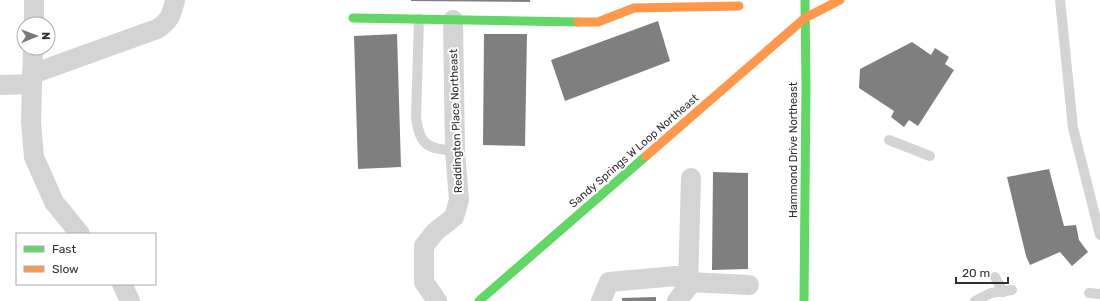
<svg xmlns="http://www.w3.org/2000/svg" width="1100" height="301" font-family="Rubik,sans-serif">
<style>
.building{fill:#7f7f7f}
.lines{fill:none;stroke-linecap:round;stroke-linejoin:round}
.lane{stroke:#d4d4d4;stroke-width:10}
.street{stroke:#d4d4d4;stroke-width:20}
.fast{stroke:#63d668;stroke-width:9}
.slow{stroke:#ff974d;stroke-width:9}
.labels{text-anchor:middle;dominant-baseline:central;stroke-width:4;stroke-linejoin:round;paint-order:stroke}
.street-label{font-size:11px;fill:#2f2f2f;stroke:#fff}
</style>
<rect width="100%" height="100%" fill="#fff"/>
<!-- building -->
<g class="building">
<path d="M 411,0 L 530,0 L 530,2 L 411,1 Z"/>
<path d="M 658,21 L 670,61 L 565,101 L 551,60 Z"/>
<path d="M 397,34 L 401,167 L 358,169 L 354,36 Z"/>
<path d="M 484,34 L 527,34 L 525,146 L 483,145 Z"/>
<path d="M 912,42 L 931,55 L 935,48 L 949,57 L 945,64 L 954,70 L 918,126 L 909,120 L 904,127 L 891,117 L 894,111 L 859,88 L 860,69 Z"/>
<path d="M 1049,169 L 1064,226 L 1076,225 L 1079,240 L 1088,252 L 1072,266 L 1060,252 L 1030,265 L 1026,256 L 1007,177 Z"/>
<path d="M 713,172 L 748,173 L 748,269 L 712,270 Z"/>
<path d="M 656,297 L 656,301 L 622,301 L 622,298 Z"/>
</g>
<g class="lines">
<!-- lane -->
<g class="lane">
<path d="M 1060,0 L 1073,128 L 1100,235"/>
<path d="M 419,19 L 416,117 C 420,147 428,148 455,151"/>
<path d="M 889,140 L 930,156"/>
<path d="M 995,277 L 1003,292"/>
<path d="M 1089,293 L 1100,294"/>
<path d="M 975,301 L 991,293 L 1012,290"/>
</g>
<!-- street -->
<g class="street">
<path d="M 34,24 L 34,0"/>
<path d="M 33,48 L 31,122 L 34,157 L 54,202 L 80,234"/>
<path d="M 32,74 L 157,29 C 170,21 172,14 175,0"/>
<path d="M 0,85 L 32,84"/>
<path d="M 122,284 L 130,301"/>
<path d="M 437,301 L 424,282 L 424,246 L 435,232 L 454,217 L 459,200 L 455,151 L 453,20"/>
<path d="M 601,301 L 609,282 L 676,276 L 688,282 L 749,285"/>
<path d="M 677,301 L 688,287 L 691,178"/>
</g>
<!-- fast -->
<g class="fast">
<path d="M 353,18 L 578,22"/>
<path d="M 479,301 L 646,156"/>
<path d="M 804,301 L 806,87 L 805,0"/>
</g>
<!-- slow -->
<g class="slow">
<path d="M 578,22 L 598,22 L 634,8 L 739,6"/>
<path d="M 646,156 L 805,18 L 840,0"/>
</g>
</g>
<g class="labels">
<!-- street labels -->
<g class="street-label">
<text transform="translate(456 121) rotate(-92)">Reddington Place Northeast</text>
<text transform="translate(793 150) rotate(-90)">Hammond Drive Northeast</text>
<text transform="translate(634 151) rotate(-41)">Sandy Springs W Loop Northeast</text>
</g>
</g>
<!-- legend -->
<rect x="16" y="233" width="140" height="52" fill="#ffffff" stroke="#acacac"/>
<rect x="24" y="246" width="20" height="6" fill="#63d668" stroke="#acacac"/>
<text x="52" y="253" font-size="12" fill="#2f2f2f">Fast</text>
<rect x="24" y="266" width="20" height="6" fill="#ff974d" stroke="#acacac"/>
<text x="52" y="273" font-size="12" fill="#2f2f2f">Slow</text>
<!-- north arrow -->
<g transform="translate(36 36) rotate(89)"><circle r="19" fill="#ffffff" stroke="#acacac"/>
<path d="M0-3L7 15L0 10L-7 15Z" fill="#787878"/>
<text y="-6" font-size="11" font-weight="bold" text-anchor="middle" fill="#2f2f2f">N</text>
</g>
<!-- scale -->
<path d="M956 277v6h52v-6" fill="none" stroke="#2f2f2f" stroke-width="2"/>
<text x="962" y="277" font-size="12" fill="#2f2f2f" stroke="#ffffff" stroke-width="3" paint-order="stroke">20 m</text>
</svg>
